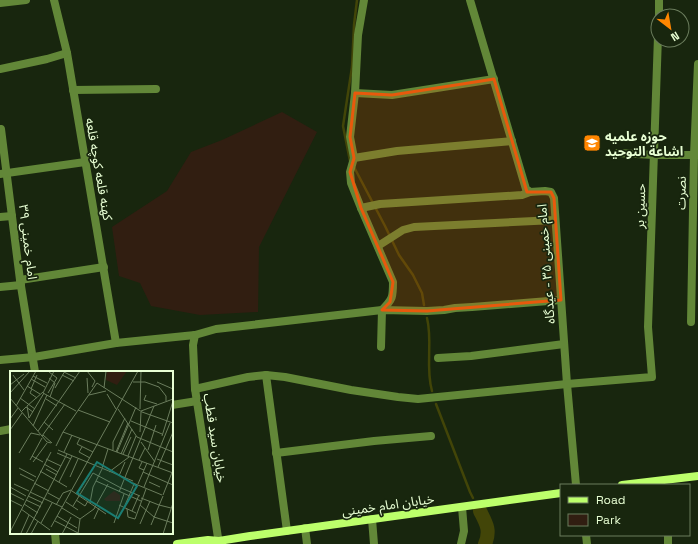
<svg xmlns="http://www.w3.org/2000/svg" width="698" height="544" font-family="'Space Grotesk','Noto Sans Arabic',sans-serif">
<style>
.green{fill:#311e11}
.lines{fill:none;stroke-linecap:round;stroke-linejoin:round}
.stream{stroke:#424508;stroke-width:2.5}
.river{stroke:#424508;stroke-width:14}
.street{stroke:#628738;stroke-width:8}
.secondary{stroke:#bcff6b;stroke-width:8}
.marked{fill:#e8590c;fill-opacity:0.2;stroke:#e8590c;stroke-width:3;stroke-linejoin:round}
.labels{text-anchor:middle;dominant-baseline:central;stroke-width:3.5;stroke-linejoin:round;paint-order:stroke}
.poi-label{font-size:13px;font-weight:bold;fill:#e8ffd4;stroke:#18260e;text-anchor:start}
.street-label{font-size:13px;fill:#e8ffd4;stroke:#18260e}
.inset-road{fill:none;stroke:#6b7d5d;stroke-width:1}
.view{fill:#1a7d73;fill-opacity:0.15;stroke:#1a7d73;stroke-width:2}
.inset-edge{fill:none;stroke:#e8ffd4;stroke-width:2}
</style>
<rect width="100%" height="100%" fill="#18260e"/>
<!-- green -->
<path class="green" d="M 282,112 L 317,132 L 259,247 L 258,312 L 200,315 L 151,306 L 140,283 L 119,276 L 112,227 L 167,191 L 191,152 L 222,140 Z"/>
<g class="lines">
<!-- stream -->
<g class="stream">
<path d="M 350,161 L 343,126 L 352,67 L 354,25 L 357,0"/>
<path d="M 354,167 L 385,226 L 399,255 L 413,275 L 422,293 L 424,305"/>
<path d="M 427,318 C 433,342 425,367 432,391"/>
<path d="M 436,404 L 470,492 L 473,498"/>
</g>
<!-- river -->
<path class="river" d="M 480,511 C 486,523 491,530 485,544"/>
<!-- street -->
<g class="street">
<path d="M 54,0 L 67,53 L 116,343"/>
<path d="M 364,0 L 358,35 L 355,93 L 350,137 L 354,158 L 350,172 L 351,183 L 361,208 L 393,282 C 393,297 393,299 382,310 L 381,347"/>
<path d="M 470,0 L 526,189 L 530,192 L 545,191 L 551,192 L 554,198 L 567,384 L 576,485"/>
<path d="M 0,3 L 26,0"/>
<path d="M 659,16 L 659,0"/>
<path d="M 0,69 L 47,59 L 67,53"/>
<path d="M 73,90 L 156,89"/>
<path d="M 355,93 L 392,95 L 494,79"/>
<path d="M 1,129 L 20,280 L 35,372"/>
<path d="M 618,153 L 654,155 L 697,155"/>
<path d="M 354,158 L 397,151 L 512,141"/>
<path d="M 0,174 L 85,162"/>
<path d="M 361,208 L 380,204 L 522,195 L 530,192"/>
<path d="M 0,217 L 12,216"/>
<path d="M 378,246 L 403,230 L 414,227 L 555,220"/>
<path d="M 20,280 L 104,267"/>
<path d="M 0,287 L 21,285"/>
<path d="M 691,322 L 694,155 L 698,64"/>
<path d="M 195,335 L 193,345 L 195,389 L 219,544"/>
<path d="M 438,358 L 471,356 L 564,344"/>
<path d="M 0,360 L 34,357 L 116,343 L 195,335 L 216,329 L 382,310 L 427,311 L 444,310 L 455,308 L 472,307 L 561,300"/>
<path d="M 266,375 L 287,531"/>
<path d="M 195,389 L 248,377 L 266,375 L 285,377 L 351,390 L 398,397 L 418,399 L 567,384 L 652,377 L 648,327 L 658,36"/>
<path d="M 172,405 L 197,401"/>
<path d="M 0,431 L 11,429"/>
<path d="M 276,453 L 374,441 L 431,436"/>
<path d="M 372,519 L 374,544"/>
<path d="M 305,528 L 307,544"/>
<path d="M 55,533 L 56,544"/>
<path d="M 586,535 L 587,544"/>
<path d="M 668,535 L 668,544"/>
<path d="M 461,544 L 464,531 L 462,507"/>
</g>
<!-- secondary -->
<g class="secondary">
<path d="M 622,485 L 698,476"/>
<path d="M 177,544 L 208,540 L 219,541"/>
<path d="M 214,544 L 219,541 L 250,536 L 561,493"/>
</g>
</g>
<!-- marked area -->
<path class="marked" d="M 494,79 L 527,192 L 551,192 L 554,198 L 561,300 L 427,311 L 382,310 L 390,302 L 393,282 L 361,208 L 350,172 L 354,158 L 350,137 L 355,93 L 392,95 Z"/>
<!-- icons -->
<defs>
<g id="school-square" transform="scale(0.9)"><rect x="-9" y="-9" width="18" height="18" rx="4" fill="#ff8600" stroke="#18260e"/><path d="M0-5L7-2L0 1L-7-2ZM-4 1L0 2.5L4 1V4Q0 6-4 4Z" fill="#fff"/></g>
</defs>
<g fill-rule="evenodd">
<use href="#school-square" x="592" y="143"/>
</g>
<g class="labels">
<!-- poi labels -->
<g class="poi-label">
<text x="605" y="136">حوزه علمیه<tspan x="605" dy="15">اشاعة التوحید</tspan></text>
</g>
<!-- street labels -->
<g class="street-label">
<text transform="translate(99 169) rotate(80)">کهنه قلعه کوچه قلعه</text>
<text transform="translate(681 193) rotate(-89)">نصرت</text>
<text transform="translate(640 206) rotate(-88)">حسین بر</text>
<text transform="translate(28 242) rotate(83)">امام خمینی ۳۹</text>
<text transform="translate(546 264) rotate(-94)">امام خمینی ۳۵ - عیدگاه</text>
<text transform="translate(215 438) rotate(81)">خیابان سید قطب</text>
<text transform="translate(388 505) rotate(-8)">خیابان امام خمینی</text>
</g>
</g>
<!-- overview -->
<g transform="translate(10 371)">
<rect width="163" height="163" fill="#18260e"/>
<path d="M 97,0 L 117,0 L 107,14 L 96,9 ZM 104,120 L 110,124 L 110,130 L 96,130 L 94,128 Z" fill="#311e11"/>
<path class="inset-road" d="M 44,0 L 33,22 L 66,40M 77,0 L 85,10 L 82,16M 54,1 L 66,7M 3,4 L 14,19M 52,4 L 64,10M 23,5 L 37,12M 39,7 L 45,12 L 40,26M 77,7 L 78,22M 21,8 L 35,16M 123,11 L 135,11 L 149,16 L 156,25 L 156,30M 147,11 L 163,18M 0,14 L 14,3M 17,15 L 30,23M 45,17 L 55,0M 94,17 L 96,0M 21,18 L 27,4M 22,18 L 20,22 L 27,27M 0,22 L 20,0M 38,22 L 47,7 L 39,1M 97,23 L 106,38M 79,24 L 96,20M 136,24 L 134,29 L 147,33M 0,27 L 37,71 L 41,72M 10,27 L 25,38M 36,28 L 47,35M 6,35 L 26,0M 108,38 L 127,66 L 163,81M 130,38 L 131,0M 68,39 L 100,51M 131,40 L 163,28M 11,41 L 16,36 L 23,41M 19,47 L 17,35 L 33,21M 19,47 L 34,22M 0,48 L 8,37M 121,50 L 152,63M 34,51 L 43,59M 23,55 L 37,24M 0,59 L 12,42M 28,60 L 70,0M 53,61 L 163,102M 53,61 L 87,12 L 132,41 L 163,52M 130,61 L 131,41M 33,64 L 42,72M 32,65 L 55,33M 152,65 L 163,30M 70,67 L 67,73 L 83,81M 131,71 L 145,91M 46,75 L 53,61M 72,76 L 69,81 L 80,87M 48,79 L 123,110M 103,79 L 103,71 L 115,47M 138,79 L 146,54M 54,81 L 62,64M 106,81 L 118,52M 107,81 L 126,36M 9,82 L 21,62 L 30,64M 47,82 L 61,88M 111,83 L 122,58M 113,83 L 121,66M 22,85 L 33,91M 118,85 L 126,65M 36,88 L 51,95M 147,88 L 163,94M 20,89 L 32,67M 129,89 L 135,77M 23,91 L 37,72M 132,91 L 129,97 L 134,99M 34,93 L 48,101M 148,96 L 163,61M 9,97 L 26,106M 92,97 L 98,78M 36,98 L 47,104M 30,100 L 57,116M 99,101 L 119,86M 133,101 L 163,114M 10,103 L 24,110M 109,105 L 115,91M 60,106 L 68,88M 86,110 L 131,130M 49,111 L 62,85M 139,111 L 150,116M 24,112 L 39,120M 123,112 L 152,124M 4,113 L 19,120M 128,113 L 137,92M 0,116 L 16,125M 134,116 L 160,52M 111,117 L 130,125M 62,120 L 96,143M 20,121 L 52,136M 109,121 L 144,35M 0,122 L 14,129M 38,122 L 49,128M 67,123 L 79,104M 153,124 L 163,99M 18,125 L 33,132M 131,127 L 149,134M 0,129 L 12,135M 16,129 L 31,136M 66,129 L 75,135 L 78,130M 56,131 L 68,139M 80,132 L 83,116 L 92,98M 14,133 L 28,142M 46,134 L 53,122 L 61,119M 109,134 L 126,142M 130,134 L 144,146M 149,134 L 161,137M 63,135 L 83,102 L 111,117M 52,137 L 70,148M 11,138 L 40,159M 117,138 L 118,146 L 125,148 L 136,118M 113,139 L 124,113M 122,140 L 129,124M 47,145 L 67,157M 144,146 L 163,152M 84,148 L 89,137M 45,150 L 68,162M 31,152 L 42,132M 104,152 L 114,123M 130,153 L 140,130M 141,154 L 153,125M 41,156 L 128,0M 0,161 L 41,81M 11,162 L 19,144M 16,163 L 57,83M 21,163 L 28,150M 52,163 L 61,146M 68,163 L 70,148 L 84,138 L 98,113M 153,163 L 163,132"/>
<path class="view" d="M 87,91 L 127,115 L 108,147 L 67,122 Z"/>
<rect width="163" height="163" class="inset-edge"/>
</g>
<!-- legend -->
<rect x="560" y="484" width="130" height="52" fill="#18260e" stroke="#6b7d5d"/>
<rect x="568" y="497" width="20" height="6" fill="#bcff6b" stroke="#6b7d5d"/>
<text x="596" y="504" font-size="12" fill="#e8ffd4">Road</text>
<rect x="568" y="514" width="20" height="12" fill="#311e11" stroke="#6b7d5d"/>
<text x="596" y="524" font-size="12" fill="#e8ffd4">Park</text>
<!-- north arrow -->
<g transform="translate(670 28) rotate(149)"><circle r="19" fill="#18260e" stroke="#6b7d5d"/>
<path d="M0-3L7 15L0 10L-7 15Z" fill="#ff8600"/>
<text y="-6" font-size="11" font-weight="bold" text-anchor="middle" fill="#e8ffd4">N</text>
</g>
</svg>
